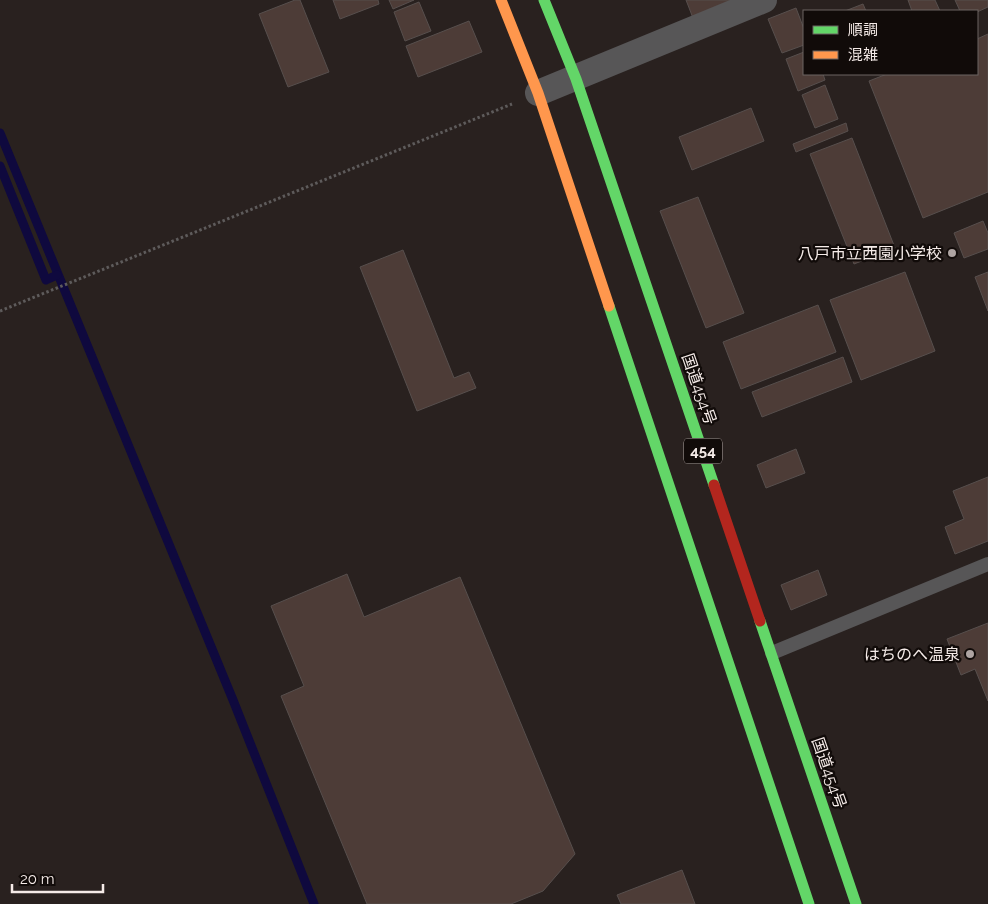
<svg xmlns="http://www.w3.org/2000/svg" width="988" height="904" font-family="Raleway,'Noto Sans JP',sans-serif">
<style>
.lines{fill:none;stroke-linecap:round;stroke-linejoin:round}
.stream{stroke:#0f093e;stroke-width:9}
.building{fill:#4d3c37;stroke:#574f4d}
.path{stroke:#5e5b5b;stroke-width:3;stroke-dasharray:2.5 2.5;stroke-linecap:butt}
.lane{stroke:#575657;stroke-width:14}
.street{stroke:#575657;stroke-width:26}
.fast{stroke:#63d668;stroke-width:11}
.slow{stroke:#ff974d;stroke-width:11}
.jam{stroke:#b3261e;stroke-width:11}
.poi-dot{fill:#aea4a2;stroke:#110b09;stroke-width:2}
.labels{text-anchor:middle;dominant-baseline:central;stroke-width:4.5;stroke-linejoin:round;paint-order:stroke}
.shield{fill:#110b09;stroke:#b1a8a5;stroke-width:1}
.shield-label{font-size:15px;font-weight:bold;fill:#f5ebe8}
.poi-label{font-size:16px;fill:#f5ebe8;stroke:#110b09;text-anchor:end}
.street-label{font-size:16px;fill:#f5ebe8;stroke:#110b09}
</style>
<rect width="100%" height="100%" fill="#29211f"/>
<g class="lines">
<!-- stream -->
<g class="stream">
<path d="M 0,133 L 233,700 L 314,904"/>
<path d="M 0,166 L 46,280 L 57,275"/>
</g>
</g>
<!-- building -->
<g class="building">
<path d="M 295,0 L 300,0 L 329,72 L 288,87 L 259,14 Z"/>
<path d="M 333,0 L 378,0 L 379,4 L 340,19 Z"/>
<path d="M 389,0 L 414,0 L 393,9 Z"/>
<path d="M 686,0 L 737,0 L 693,18 Z"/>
<path d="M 908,0 L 935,0 L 940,11 L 912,11 Z"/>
<path d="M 955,0 L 988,0 L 988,7 L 977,12 L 960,11 Z"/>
<path d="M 419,2 L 431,31 L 405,41 L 394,12 Z"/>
<path d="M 863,4 L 866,11 L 845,11 Z"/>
<path d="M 796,8 L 804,29 L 804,45 L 782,53 L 768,19 Z"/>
<path d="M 469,21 L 482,52 L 418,77 L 406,46 Z"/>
<path d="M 988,34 L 988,192 L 923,218 L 869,81 L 887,74 L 977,74 L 977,39 Z"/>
<path d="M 804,52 L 804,74 L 823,74 L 825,80 L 798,91 L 786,59 Z"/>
<path d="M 825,85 L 838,119 L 815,128 L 802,95 Z"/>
<path d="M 751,108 L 764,141 L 692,170 L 679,137 Z"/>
<path d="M 846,123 L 848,131 L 796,152 L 793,144 Z"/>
<path d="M 852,138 L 895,248 L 854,264 L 810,154 Z"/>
<path d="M 698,197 L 744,313 L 706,328 L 660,211 Z"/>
<path d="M 983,221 L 988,233 L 988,249 L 964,258 L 954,233 Z"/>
<path d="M 403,250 L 454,378 L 469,372 L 476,388 L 417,411 L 360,267 Z"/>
<path d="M 905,272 L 935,351 L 861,380 L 830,300 Z"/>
<path d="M 988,272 L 988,311 L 975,277 Z"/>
<path d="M 818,305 L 836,352 L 741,389 L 723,342 Z"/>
<path d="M 843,357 L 852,382 L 762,417 L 752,392 Z"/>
<path d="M 796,449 L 805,473 L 766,488 L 757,465 Z"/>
<path d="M 988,477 L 988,541 L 955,554 L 945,527 L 964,519 L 953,491 Z"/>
<path d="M 818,570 L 827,595 L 791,610 L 781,585 Z"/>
<path d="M 347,574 L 364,617 L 460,577 L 575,854 L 543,891 L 511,904 L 367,904 L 281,696 L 304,686 L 271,606 Z"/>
<path d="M 988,623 L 988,701 L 975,669 L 961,675 L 947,639 Z"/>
<path d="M 682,870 L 695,904 L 621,904 L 617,895 Z"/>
</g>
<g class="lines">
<!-- path -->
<path class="path" d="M 0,311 L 512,104"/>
<!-- lane -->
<path class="lane" d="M 772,653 L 988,564"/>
<!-- street -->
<path class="street" d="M 538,93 L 764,0"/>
<!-- fast -->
<g class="fast">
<path d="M 544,0 L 576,79 L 714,485"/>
<path d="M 609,306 L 809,904"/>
<path d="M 760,621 L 856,904"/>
</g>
<!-- slow -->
<path class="slow" d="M 501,0 L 538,93 L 609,306"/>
<!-- jam -->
<path class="jam" d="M 714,485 L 760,621"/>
</g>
<!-- markers -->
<g class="poi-dot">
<circle cx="952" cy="253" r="5"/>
<circle cx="970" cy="654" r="5"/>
</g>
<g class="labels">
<!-- shield labels -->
<rect class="shield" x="684" y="438.5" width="38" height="25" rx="4"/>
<g class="shield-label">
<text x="703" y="451">454</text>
</g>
<!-- poi labels -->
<g class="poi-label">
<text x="942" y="253">八戸市立西園小学校</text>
<text x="960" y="654">はちのへ温泉</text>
</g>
<!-- street labels -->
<g class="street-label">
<text transform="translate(699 389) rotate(71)">国道454号</text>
<text transform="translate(829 773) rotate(71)">国道454号</text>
</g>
</g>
<!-- legend -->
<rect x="803" y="10" width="175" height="65" fill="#110b09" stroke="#6c6562"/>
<rect x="813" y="26" width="25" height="8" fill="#63d668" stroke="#6c6562"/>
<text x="848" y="35" font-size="15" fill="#f5ebe8">順調</text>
<rect x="813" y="51" width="25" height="8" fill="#ff974d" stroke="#6c6562"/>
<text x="848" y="60" font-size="15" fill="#f5ebe8">混雑</text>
<!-- scale -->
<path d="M12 884v8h91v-8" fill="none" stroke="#f5ebe8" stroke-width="2.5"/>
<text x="20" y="884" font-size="15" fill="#f5ebe8" stroke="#110b09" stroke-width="4" paint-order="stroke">20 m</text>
</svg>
